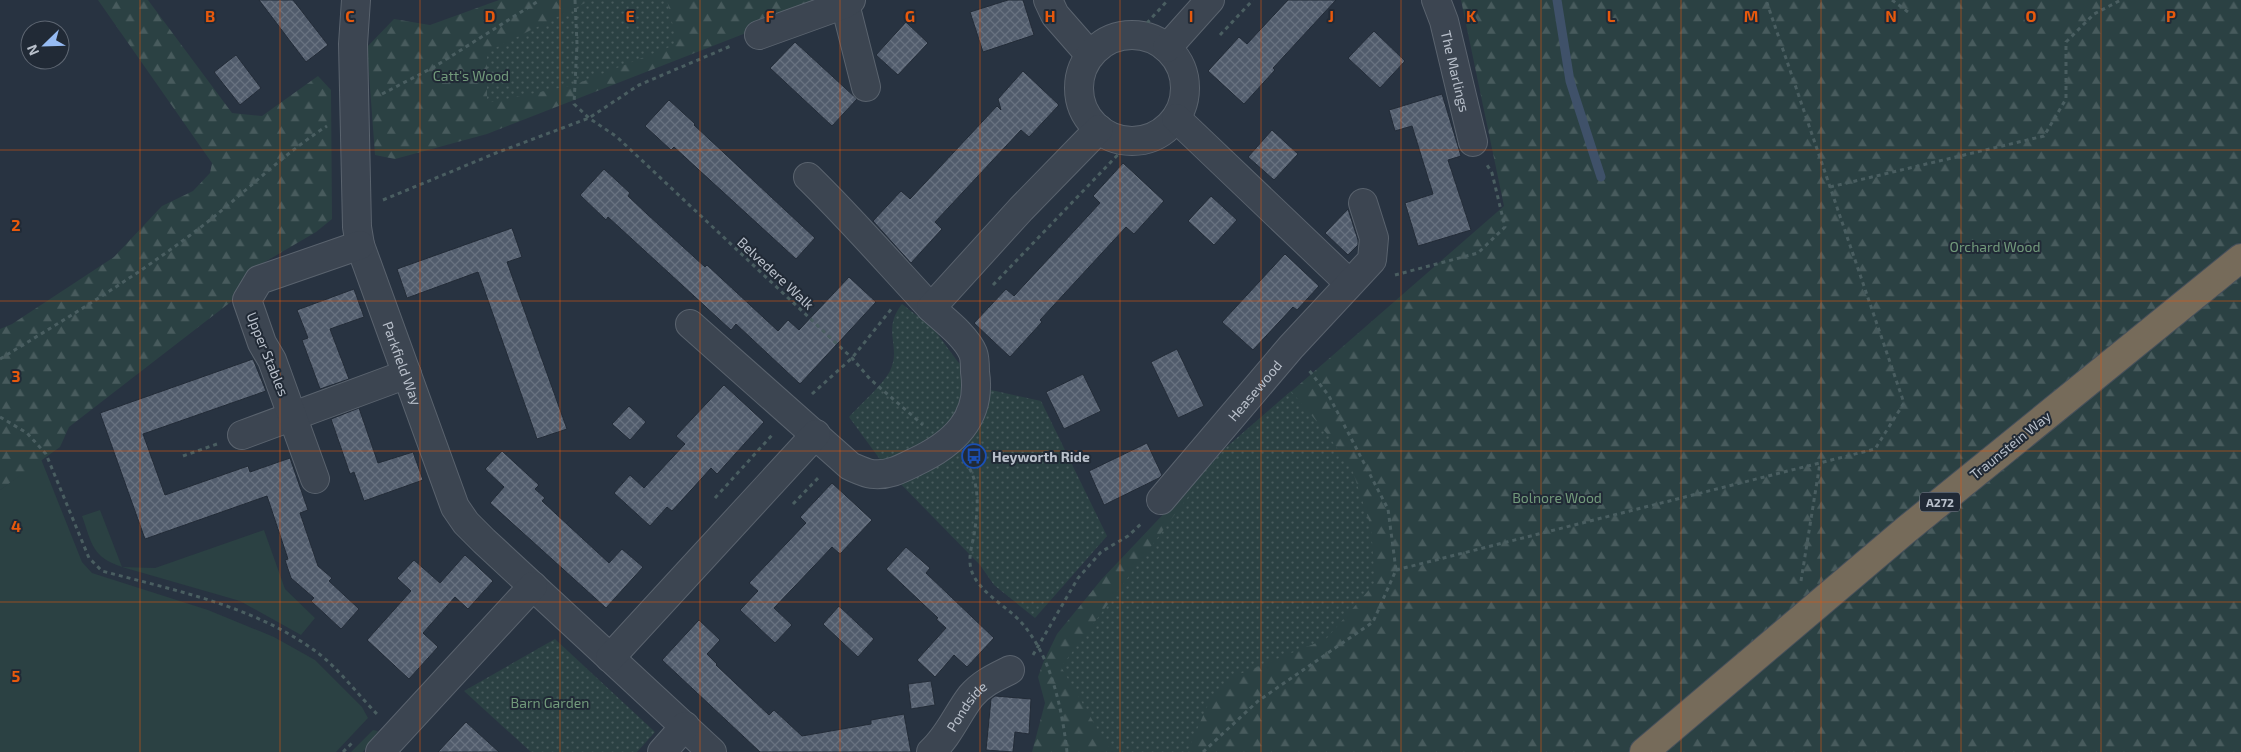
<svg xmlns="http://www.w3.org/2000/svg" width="2241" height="752" font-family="'Exo 2',sans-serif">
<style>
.grass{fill:#2b4143}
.forest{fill:url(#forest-firs)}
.park{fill:url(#park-dots)}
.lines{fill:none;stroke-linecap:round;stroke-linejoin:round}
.stream{stroke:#3f5169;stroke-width:9}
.building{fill:url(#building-cross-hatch);stroke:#232c38}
.minor-casing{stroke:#5a636e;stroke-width:30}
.highway-casing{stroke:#47505b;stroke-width:30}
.path{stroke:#4a5e61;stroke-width:3;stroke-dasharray:4 4;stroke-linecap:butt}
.minor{stroke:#3c4551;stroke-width:28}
.highway{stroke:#766b5a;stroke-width:28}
.grid{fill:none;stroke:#e8590c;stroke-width:1;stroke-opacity:0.55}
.labels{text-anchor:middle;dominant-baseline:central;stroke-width:4;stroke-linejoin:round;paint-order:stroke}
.shield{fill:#212a36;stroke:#8b939e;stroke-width:1}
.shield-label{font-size:12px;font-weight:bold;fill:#b9c0cb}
.street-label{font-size:14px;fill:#b9c0cb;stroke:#212a36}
.park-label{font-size:14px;fill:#729a7b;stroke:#212a36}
.poi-label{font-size:14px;font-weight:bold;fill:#b9c0cb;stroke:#212a36;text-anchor:start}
.grid-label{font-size:16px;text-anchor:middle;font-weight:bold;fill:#e8590c;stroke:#212a36;stroke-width:4;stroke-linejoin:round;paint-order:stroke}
</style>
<defs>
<pattern id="forest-firs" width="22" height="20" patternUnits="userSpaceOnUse" patternTransform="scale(1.25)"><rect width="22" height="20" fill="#2b4143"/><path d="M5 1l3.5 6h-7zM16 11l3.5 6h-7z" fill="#485b5d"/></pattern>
<pattern id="park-dots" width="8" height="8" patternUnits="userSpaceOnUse" patternTransform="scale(1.25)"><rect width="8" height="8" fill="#2b4143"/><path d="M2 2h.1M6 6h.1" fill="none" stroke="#485b5d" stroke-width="1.8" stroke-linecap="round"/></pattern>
<pattern id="building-cross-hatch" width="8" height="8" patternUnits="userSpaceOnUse" patternTransform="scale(1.25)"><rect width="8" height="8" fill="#515c6c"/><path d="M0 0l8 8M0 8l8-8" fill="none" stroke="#687280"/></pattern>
</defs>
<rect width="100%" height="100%" fill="#283341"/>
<!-- grass -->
<g class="grass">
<path d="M 41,459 L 82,562 L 92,573 L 208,610 L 274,637 L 315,660 L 362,707 L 368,718 L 336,752 L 0,752 L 0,490 Z"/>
<path d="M 100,510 L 122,567 L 155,568 L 264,530 L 285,589 L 315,618 L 301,635 L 240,601 L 122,567 C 92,557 92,544 82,516 Z"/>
<path d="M 373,730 L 378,731 L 363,752 L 351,752 Z"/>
</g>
<!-- forest -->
<g class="forest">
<path d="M 98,0 L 148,0 L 232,113 L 262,116 L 318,76 L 331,90 L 332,219 L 316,232 L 258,266 L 254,284 L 69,427 L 60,447 L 0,490 L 0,329 L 12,324 L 114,257 L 162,206 L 193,191 L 210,173 L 212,163 Z"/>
<path d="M 499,0 L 824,0 L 797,13 L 487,134 L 395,159 L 375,155 L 367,47 L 394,19 L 430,25 Z"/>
<path d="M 1461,0 L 2241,0 L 2241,752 L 1032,752 L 1045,703 L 1038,677 L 1043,663 L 1057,634 L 1101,580 L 1224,450 L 1504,206 Z"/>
</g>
<!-- park -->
<g class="park">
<path d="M 591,0 L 667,0 L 677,44 L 574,85 L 487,103 L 487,52 Z"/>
<path d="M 902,304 L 933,328 L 958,362 L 991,390 L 1041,401 L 1107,536 L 1035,618 L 994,585 L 980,565 L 890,473 L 849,417 C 859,406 884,383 890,371 C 902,346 881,331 902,304 Z"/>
<path d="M 1291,391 L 1328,435 L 1353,472 L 1371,527 L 1375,583 L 1326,639 L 1235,676 L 1210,700 L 1187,752 L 1115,752 L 1107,745 L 1061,667 L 1223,450 Z"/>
<path d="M 555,639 L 655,732 L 637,752 L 531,752 L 464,691 Z"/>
</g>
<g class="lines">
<!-- stream -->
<path class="stream" d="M 1557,0 L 1570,81 L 1601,177"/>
</g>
<!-- building -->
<g class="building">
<path d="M 259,0 L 293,0 L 328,45 L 306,62 Z"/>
<path d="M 1008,0 L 1023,0 L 1034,35 L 983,52 L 970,12 Z"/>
<path d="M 1288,0 L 1336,0 L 1273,68 L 1275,70 L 1244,104 L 1208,71 L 1239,37 L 1247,44 Z"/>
<path d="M 906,22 L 928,43 L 898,75 L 876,55 Z"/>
<path d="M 1374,31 L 1405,61 L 1380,88 L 1348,58 Z"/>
<path d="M 795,42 L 857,99 L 832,126 L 770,68 Z"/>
<path d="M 236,55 L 261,88 L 240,105 L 214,72 Z"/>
<path d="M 1023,71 L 1059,105 L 1029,137 L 1021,130 L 935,222 L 942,229 L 911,263 L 873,221 L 901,191 L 910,199 L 997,106 L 1001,110 L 998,99 Z"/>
<path d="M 1442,94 L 1461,156 L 1448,160 L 1471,230 L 1418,246 L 1405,203 L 1433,194 L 1412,126 L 1395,131 L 1389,110 Z"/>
<path d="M 669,100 L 695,124 L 694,125 L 815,238 L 796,259 L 674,147 L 671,150 L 645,126 Z"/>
<path d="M 1272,130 L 1298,154 L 1274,180 L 1248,157 Z"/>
<path d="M 1123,163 L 1164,201 L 1134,234 L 1126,227 L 1040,320 L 1042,322 L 1010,357 L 974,323 L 1006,289 L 1014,296 L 1100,203 L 1093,196 Z"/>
<path d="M 604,169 L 630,193 L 628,196 L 647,214 L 705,267 L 707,265 L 778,331 L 788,320 L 799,330 L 849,277 L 876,302 L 800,384 L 736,324 L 731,330 L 608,217 L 606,220 L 580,195 Z"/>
<path d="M 1211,196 L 1237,220 L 1214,245 L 1188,221 Z"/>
<path d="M 1348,209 L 1358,240 L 1358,245 L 1348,255 L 1325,233 Z"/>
<path d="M 512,228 L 522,257 L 507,262 L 567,429 L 537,439 L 478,272 L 407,298 L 397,269 Z"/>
<path d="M 1285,254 L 1319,286 L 1297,310 L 1293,307 L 1253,350 L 1222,322 Z"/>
<path d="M 354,289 L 364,317 L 330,329 L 349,379 L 320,389 L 302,340 L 308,338 L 297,310 Z"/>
<path d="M 1177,349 L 1204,406 L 1178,418 L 1151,362 Z"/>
<path d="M 253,359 L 266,391 L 143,434 L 165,495 L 248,466 L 250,472 L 290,458 L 308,510 L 300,513 L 318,566 L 332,578 L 329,581 L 359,609 L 341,629 L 311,601 L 314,598 L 291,578 L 285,560 L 288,559 L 267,496 L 145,539 L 100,413 Z"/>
<path d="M 1083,374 L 1101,411 L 1064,429 L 1046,392 Z"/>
<path d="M 724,385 L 764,422 L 717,474 L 711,468 L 672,511 L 667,507 L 650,526 L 614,493 L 630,475 L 644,488 L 685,444 L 676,436 Z"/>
<path d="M 629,406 L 646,422 L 630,440 L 612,424 Z"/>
<path d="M 359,408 L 378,463 L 413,452 L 423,480 L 364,501 L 354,472 L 350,474 L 331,419 Z"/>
<path d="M 1147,443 L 1162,475 L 1159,478 L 1104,505 L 1089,471 Z"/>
<path d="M 502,451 L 539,485 L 535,489 L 545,498 L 542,501 L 609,563 L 622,549 L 643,567 L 606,608 L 490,503 L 504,487 L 485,469 Z"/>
<path d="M 832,483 L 872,520 L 840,554 L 832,547 L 774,608 L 792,625 L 775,643 L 740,610 L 758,591 L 749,583 L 806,523 L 800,517 Z"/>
<path d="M 906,547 L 930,568 L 926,573 L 994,638 L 967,667 L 954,655 L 935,677 L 917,660 L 946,628 L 936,619 L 938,618 L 886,569 Z"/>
<path d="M 465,555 L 493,581 L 468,609 L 455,597 L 423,633 L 438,647 L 409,679 L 367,640 L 411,591 L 397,578 L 414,560 L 440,583 Z"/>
<path d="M 839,606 L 874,639 L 858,657 L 823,624 Z"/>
<path d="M 699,620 L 720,640 L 707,654 L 717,664 L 716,665 L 769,715 L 774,710 L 802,736 L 871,724 L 871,720 L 904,714 L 911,752 L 760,752 L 662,660 Z"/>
<path d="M 931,681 L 935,705 L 911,709 L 908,684 Z"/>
<path d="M 995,696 L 1031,699 L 1029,734 L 1015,732 L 1013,752 L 986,750 L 991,699 Z"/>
<path d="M 466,722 L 499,752 L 438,752 Z"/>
</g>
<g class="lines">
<!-- minor casing -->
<g class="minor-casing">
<g id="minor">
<path id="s1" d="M 356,0 L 353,44 L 357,227 L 360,245 L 455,507 L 466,523 L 484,541 L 712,752"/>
<path d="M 1048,0 L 1055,15 L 1090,55"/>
<path id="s2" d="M 1436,0 L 1444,21 L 1473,142"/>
<path d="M 845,4 L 866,87"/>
<path d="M 759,35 L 845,4 L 851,0"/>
<circle cx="1132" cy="88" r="53"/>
<path d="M 1167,48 L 1210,0"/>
<path d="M 1176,118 L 1349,283"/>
<path d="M 808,177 C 851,219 890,264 931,308"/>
<path d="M 690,324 L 850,466 C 857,469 865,473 872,474 C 888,476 901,469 915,462 C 954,444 982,418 975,372 C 975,366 975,358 973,353 C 966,336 944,320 931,308 L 1021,209 L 1099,129"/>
<path d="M 242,435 L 407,374"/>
<path d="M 315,479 L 272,360 L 262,343 L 247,300 L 259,280 L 360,245"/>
<path id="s3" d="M 1161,500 L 1291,347 L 1372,260 L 1374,238 L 1363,203"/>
<path d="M 610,658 L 816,434"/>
<path d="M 380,752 L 533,586"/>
<path d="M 662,752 L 685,726"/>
<path id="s4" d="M 931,752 C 949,736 957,714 971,696 C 982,683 996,677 1010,670"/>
</g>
</g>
<!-- highway casing -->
<g class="highway-casing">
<path id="highway" d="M 1644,752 L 1907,529 L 2241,258"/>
</g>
<!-- path -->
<g class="path">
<path d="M 575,0 L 577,44 L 574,104 L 589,118 L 617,137 L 852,358 L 870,379 L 923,425"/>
<path d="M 1892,0 L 1908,12"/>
<path d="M 1136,35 L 1168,0"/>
<path d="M 1220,35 L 1253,0"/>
<path d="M 382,94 L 434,67 L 540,0"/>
<path d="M 1830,187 L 2044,136 L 2066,99 L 2066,42 L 2094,14 L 2121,0"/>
<path d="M 383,200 L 496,153 L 589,118 L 639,85 L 733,45"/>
<path d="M 1395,275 L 1478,253 L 1505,227 L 1492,173 L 1487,165"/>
<path d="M 993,285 L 1131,141"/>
<path d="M 0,359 C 67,318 134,278 197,230 C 241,197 280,156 327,126"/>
<path d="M 812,394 L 852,358 L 893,307"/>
<path d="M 0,417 L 27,433 L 46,454 L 89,558 L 102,571 C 177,591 255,606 318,653 C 339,669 359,696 377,714"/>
<path d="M 183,456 L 217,444"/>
<path d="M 965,462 C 981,481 978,511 974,535 C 972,546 968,557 971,569 C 977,591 1005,605 1020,621 C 1051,655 1062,708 1067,752"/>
<path d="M 715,498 L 773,434"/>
<path d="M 793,504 L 820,476"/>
<path d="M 1396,570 L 1875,449 L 1904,403 L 1766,0"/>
<path d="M 1801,581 L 1820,463"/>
<path d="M 1033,655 L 1078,578 L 1101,552 L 1128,536 L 1143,522"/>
<path d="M 343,752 L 353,742"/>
<path d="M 1203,752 L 1258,701 L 1373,622 L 1396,570 L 1388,509 L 1329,396 L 1308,369"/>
</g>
<!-- minor -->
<use href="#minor" class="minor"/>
<!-- highway -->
<use href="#highway" class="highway"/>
</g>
<!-- grid -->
<path class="grid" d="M 140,0 L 140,752M 280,0 L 280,752M 420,0 L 420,752M 560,0 L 560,752M 700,0 L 700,752M 840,0 L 840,752M 980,0 L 980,752M 1120,0 L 1120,752M 1261,0 L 1261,752M 1401,0 L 1401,752M 1541,0 L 1541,752M 1681,0 L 1681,752M 1821,0 L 1821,752M 1961,0 L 1961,752M 2101,0 L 2101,752M 0,150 L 2241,150M 0,301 L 2241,301M 0,451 L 2241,451M 0,602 L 2241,602"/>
<!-- icons -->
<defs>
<g id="bus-ring" transform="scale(1.25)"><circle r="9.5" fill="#212a36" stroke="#1a4fb4" stroke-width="1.5"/><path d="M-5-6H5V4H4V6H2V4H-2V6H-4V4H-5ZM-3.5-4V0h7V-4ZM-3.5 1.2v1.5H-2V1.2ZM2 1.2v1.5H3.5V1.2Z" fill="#1a4fb4"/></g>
</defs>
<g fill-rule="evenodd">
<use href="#bus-ring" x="974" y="456"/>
</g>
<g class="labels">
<!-- shield labels -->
<rect class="shield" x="1920" y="492.5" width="40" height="19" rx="4"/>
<g class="shield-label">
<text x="1940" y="502">A272</text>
</g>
<!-- street labels -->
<g class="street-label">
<text stroke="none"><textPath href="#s2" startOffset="74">The Marlings</textPath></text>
<text transform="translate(776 273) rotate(43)">Belvedere Walk</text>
<text transform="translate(268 354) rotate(68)">Upper Stables</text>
<text stroke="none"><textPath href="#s1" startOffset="371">Parkfield Way</textPath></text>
<text stroke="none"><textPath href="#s3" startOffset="144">Heasewood</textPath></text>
<text transform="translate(2010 445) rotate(-39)">Traunstein Way</text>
<text stroke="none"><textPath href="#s4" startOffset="58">Pondside</textPath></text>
</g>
<!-- park labels -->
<g class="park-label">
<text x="471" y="75">Catt's Wood</text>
<text x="1995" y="246">Orchard Wood</text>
<text x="1557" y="497">Bolnore Wood</text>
<text x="550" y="702">Barn Garden</text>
</g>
<!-- poi labels -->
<g class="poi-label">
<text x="992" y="456">Heyworth Ride</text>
</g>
</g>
<g class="grid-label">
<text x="210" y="22">B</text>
<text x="350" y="22">C</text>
<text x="490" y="22">D</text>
<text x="630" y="22">E</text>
<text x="770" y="22">F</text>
<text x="910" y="22">G</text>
<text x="1050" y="22">H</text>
<text x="1191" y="22">I</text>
<text x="1331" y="22">J</text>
<text x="1471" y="22">K</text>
<text x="1611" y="22">L</text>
<text x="1751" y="22">M</text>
<text x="1891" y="22">N</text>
<text x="2031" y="22">O</text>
<text x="2171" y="22">P</text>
<text x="16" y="231">2</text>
<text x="16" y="382">3</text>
<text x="16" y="532">4</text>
<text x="16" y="682">5</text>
</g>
<!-- north arrow -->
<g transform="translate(45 45) rotate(247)"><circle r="24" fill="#212a36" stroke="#5e6672"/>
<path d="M0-4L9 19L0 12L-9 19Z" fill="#96bbf3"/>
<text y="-8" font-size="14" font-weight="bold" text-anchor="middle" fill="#b9c0cb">N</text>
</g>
</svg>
